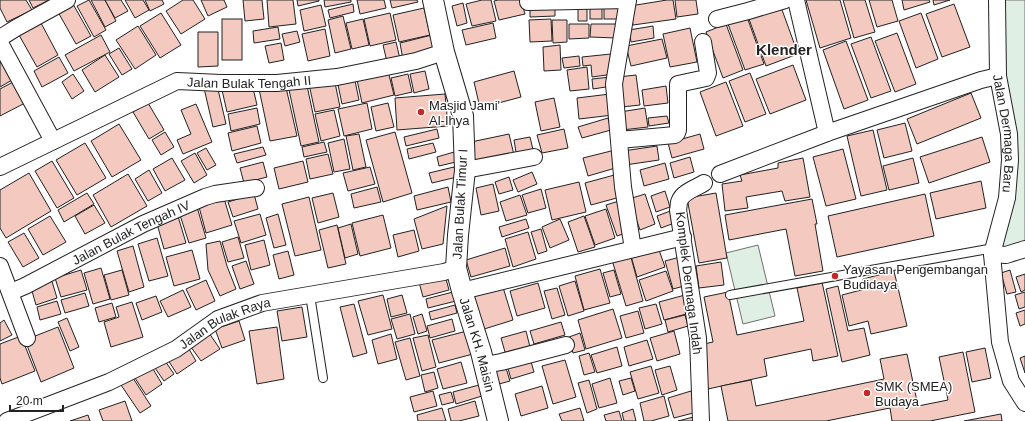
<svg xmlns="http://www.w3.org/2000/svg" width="1025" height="421" font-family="Helvetica,sans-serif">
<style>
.green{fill:#e0efe3;stroke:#6f6f6f}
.building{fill:#f3c9c0;stroke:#222}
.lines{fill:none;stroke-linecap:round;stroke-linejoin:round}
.service-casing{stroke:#222;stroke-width:10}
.minor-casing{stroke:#222;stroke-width:18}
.tertiary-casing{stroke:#222;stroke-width:22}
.service{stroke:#fff;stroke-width:8}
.minor{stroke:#fff;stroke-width:16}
.tertiary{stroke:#fff;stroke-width:20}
.poi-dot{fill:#c62828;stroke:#fff;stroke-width:1.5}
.labels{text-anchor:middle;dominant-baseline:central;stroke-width:3;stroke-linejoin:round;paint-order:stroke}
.street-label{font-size:13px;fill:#222;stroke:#fff}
.poi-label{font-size:13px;fill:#222;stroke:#fff;text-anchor:start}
.quarter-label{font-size:15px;font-weight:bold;fill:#222;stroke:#fff}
</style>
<rect width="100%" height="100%" fill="#fff"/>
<!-- green -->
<g class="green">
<path d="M 1000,0 L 1025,0 L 1025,245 L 996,251 L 1011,199 L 1001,78 Z"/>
<path d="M 758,245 L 775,316 L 743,324 L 726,253 Z"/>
</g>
<!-- building -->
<g class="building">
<path d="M 0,0 L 26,0 L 32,10 L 7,22 L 0,8 Z"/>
<path d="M 29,0 L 49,0 L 33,8 Z"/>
<path d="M 89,0 L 106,30 L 94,37 L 77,6 Z"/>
<path d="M 91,0 L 105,0 L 116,21 L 105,27 Z"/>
<path d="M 105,0 L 121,0 L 128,11 L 115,18 Z"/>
<path d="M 125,0 L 143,0 L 149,10 L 135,18 Z"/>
<path d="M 145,0 L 162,0 L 164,4 L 150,11 Z"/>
<path d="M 183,0 L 193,0 L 205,19 L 181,34 L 166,11 Z"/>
<path d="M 201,0 L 224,0 L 227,7 L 208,16 Z"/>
<path d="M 243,0 L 262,0 L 264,19 L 245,21 Z"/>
<path d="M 267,0 L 293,0 L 296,24 L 269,27 Z"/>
<path d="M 297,0 L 319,0 L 319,1 L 298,6 Z"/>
<path d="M 324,0 L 351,0 L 351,2 L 325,7 Z"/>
<path d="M 357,0 L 384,0 L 386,8 L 360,14 Z"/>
<path d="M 390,0 L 417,0 L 418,2 L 392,8 Z"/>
<path d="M 482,0 L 491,0 L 496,21 L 472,26 L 466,4 Z"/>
<path d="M 498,0 L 521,0 L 525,14 L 499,20 L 494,1 Z"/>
<path d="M 667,0 L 673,0 L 676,19 L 633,25 L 630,6 Z"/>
<path d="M 675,0 L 696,0 L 698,14 L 677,17 Z"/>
<path d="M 806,0 L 840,0 L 851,38 L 820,48 Z"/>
<path d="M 843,0 L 865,0 L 875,32 L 854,38 Z"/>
<path d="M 869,0 L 892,0 L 898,21 L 877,27 Z"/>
<path d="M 902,0 L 929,0 L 930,2 L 904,10 Z"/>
<path d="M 933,0 L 950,0 L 934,5 Z"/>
<path d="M 463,3 L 467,23 L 457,26 L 452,6 Z"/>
<path d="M 555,3 L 555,16 L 530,17 L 530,4 Z"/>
<rect x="590" y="3" width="12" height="16"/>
<path d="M 73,4 L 91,36 L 76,44 L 58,12 Z"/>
<path d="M 353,4 L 354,12 L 330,18 L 328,10 Z"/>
<path d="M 578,4 L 587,5 L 587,21 L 578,21 Z"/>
<path d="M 954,4 L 970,47 L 942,57 L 926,14 Z"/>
<path d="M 321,5 L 326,26 L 304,31 L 300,10 Z"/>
<rect x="604" y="5" width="18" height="14"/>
<path d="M 781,7 L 798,54 L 766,66 L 749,19 Z"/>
<path d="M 424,8 L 430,35 L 399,42 L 393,15 Z"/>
<path d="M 161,13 L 181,45 L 160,58 L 140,26 Z"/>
<path d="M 390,13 L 396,40 L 370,46 L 364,19 Z"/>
<path d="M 921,13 L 938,59 L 916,68 L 899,21 Z"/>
<path d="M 343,16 L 351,49 L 335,53 L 328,20 Z"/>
<path d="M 747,17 L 764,64 L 745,70 L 728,24 Z"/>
<rect x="222" y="19" width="20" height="41"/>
<path d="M 363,19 L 369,45 L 352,49 L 346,23 Z"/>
<path d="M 551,19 L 552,41 L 530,42 L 529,20 Z"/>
<path d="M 552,20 L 567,20 L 567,42 L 553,43 Z"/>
<path d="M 41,23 L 58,55 L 37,67 L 19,35 Z"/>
<path d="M 493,23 L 496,38 L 466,45 L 462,30 Z"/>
<path d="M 569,24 L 589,24 L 589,38 L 569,39 Z"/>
<path d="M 591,24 L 616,24 L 616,38 L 590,37 Z"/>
<path d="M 726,24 L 743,70 L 723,78 L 706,32 Z"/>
<path d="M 138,26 L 156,55 L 135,69 L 116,40 Z"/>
<path d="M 653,26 L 654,38 L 631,42 L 629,30 Z"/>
<path d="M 278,27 L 280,39 L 254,43 L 253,31 Z"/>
<path d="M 690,28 L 697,62 L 670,67 L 663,34 Z"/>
<path d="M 325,29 L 330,56 L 308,61 L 302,34 Z"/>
<path d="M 297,31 L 300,42 L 285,46 L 282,34 Z"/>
<path d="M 198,32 L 218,32 L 218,66 L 198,67 Z"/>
<path d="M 897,33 L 916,84 L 895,92 L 875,41 Z"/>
<path d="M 101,35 L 110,52 L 74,71 L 65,55 Z"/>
<path d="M 432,35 L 436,52 L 403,60 L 400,43 Z"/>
<path d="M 871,37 L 891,91 L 871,98 L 851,44 Z"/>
<path d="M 662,39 L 667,58 L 631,66 L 626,46 Z"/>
<path d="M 846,41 L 868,100 L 844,109 L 823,50 Z"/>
<path d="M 396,42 L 401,63 L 388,66 L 383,45 Z"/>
<path d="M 281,43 L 284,60 L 269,63 L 265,46 Z"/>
<path d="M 560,45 L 561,70 L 544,71 L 543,47 Z"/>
<path d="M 119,48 L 132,69 L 122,75 L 109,54 Z"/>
<path d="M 611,54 L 614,74 L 592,77 L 591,65 L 583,66 L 582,57 Z"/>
<path d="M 105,55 L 119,77 L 95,92 L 82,70 Z"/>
<path d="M 579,56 L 580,66 L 564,68 L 562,58 Z"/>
<path d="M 59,57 L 68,73 L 42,87 L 34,71 Z"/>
<path d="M 2,62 L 12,80 L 0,87 L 0,63 Z"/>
<path d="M 793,65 L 806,100 L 770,114 L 756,79 Z"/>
<path d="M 387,67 L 394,95 L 362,103 L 356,75 Z"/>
<path d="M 587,67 L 589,89 L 570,91 L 567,70 Z"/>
<path d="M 425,71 L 429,89 L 414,93 L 410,74 Z"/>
<path d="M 514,71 L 521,97 L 480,108 L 474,82 Z"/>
<path d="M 750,73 L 766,114 L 745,122 L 729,81 Z"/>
<path d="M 73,74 L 84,91 L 72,99 L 62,82 Z"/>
<path d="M 408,74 L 412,92 L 395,96 L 391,78 Z"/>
<path d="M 636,75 L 640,105 L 622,107 L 618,77 Z"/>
<path d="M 354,76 L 359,100 L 342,104 L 337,80 Z"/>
<path d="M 611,77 L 612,86 L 593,89 L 592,79 Z"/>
<path d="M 334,78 L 340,107 L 315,112 L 309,84 Z"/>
<path d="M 306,81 L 319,142 L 301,146 L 288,85 Z"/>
<path d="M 13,82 L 25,103 L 0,116 L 0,89 Z"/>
<path d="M 726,82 L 743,126 L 716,136 L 700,92 Z"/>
<path d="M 285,83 L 297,136 L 270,141 L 259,89 Z"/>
<path d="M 252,84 L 257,105 L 227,112 L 222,90 Z"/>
<path d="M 217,85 L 226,124 L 213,127 L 204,88 Z"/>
<path d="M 666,86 L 668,103 L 644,106 L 642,90 Z"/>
<path d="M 971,93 L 981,118 L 917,144 L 907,119 Z"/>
<path d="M 445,94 L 448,126 L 397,130 L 395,98 Z"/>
<path d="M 610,94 L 613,115 L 579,119 L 577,98 Z"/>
<path d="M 554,98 L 560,127 L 541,131 L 535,102 Z"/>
<path d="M 148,103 L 164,130 L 149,139 L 133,112 Z"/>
<path d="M 367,103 L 372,129 L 344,136 L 338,109 Z"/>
<path d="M 388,103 L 394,127 L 376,131 L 371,107 Z"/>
<path d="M 196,104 L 212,142 L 183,154 L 177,140 L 191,134 L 181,110 Z"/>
<path d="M 257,108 L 260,124 L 231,131 L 228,114 Z"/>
<path d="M 645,108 L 648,127 L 622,130 L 620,112 Z"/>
<path d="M 334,110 L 340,136 L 321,141 L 315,114 Z"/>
<path d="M 667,116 L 669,123 L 649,126 L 648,118 Z"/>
<path d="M 608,118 L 611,130 L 582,138 L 578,127 Z"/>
<path d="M 905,123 L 912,151 L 884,158 L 877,130 Z"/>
<path d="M 119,124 L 141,160 L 112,177 L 91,141 Z"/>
<path d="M 257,126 L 261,143 L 232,151 L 228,133 Z"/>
<path d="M 437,129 L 439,138 L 406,146 L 404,137 Z"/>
<path d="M 564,129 L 568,148 L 542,153 L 537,135 Z"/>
<path d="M 873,130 L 887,190 L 861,196 L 847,136 Z"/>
<path d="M 165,132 L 174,147 L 161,155 L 152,140 Z"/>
<path d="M 395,132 L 412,193 L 383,202 L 366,140 Z"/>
<path d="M 359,134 L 366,167 L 353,170 L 346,136 Z"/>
<path d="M 509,134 L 514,155 L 475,162 L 471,142 Z"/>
<path d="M 700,134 L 704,149 L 672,158 L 668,143 Z"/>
<path d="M 530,137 L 534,154 L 517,158 L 514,140 Z"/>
<path d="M 982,137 L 990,162 L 929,183 L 920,157 Z"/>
<path d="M 344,139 L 350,169 L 334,172 L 328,143 Z"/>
<path d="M 324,142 L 327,152 L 304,157 L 302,147 Z"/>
<path d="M 85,143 L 106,178 L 77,195 L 56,160 Z"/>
<path d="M 433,143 L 436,152 L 409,159 L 407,149 Z"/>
<path d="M 657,146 L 659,160 L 625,165 L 623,151 Z"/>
<path d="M 263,147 L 266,155 L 237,163 L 234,154 Z"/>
<path d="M 206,148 L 216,165 L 207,170 L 197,153 Z"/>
<path d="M 843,149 L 856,199 L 826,206 L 813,157 Z"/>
<path d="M 615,150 L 619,167 L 588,176 L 583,158 Z"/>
<path d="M 454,152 L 456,162 L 439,166 L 437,157 Z"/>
<path d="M 195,153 L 207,175 L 194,183 L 181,161 Z"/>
<path d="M 328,154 L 333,174 L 310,179 L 306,159 Z"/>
<path d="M 690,157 L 694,172 L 674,178 L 670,163 Z"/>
<path d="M 172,158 L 185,180 L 165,191 L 153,169 Z"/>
<path d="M 803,158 L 810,197 L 785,201 L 782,191 L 746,197 L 748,208 L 725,211 L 722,184 L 742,181 L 740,175 L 778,168 L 778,163 Z"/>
<path d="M 913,158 L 919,183 L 889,190 L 883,166 Z"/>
<path d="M 52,161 L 74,198 L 57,208 L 35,171 Z"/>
<path d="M 303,161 L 308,182 L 279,189 L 274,168 Z"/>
<path d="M 263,162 L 267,177 L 244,183 L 240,168 Z"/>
<path d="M 665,163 L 669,179 L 644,186 L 640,170 Z"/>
<path d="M 370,167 L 375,184 L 348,191 L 343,173 Z"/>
<path d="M 454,167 L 457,177 L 432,183 L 429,173 Z"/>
<path d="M 149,170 L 162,193 L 148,201 L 135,179 Z"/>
<path d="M 532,172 L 537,184 L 518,192 L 513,180 Z"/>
<path d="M 29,173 L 51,211 L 6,238 L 0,228 L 0,190 Z"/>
<path d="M 128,174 L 147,206 L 111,227 L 93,195 Z"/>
<path d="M 618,174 L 624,196 L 591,205 L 585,183 Z"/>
<path d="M 509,177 L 513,190 L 499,194 L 495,182 Z"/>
<path d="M 981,181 L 986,208 L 936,219 L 930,193 Z"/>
<path d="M 579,182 L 586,212 L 552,220 L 545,190 Z"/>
<path d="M 493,184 L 499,211 L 481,215 L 476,188 Z"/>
<path d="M 377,187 L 381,202 L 354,208 L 351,194 Z"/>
<path d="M 448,187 L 451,202 L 417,210 L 414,196 Z"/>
<path d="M 541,189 L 546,208 L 528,213 L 522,195 Z"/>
<path d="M 665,191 L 670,207 L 656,212 L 651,196 Z"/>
<path d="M 87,193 L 94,204 L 64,222 L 58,210 Z"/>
<path d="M 333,193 L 339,217 L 318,223 L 312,198 Z"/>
<path d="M 716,193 L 727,258 L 699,263 L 687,198 Z"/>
<path d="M 254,194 L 258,209 L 233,217 L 228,202 Z"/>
<path d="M 645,194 L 655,224 L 640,230 L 629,199 Z"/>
<path d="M 925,194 L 934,236 L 837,257 L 828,216 Z"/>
<path d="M 223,195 L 232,225 L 206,233 L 198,203 Z"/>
<path d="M 520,195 L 527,215 L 506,221 L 500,202 Z"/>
<path d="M 309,197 L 321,250 L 295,256 L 282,204 Z"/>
<path d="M 812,199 L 817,224 L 815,224 L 823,271 L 795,276 L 786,229 L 729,240 L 725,215 Z"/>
<path d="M 619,201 L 629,232 L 617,236 L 606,205 Z"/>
<path d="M 94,205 L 105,223 L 85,234 L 75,216 Z"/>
<path d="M 447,206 L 443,244 L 422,249 L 414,219 Z"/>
<path d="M 197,207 L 206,238 L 189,243 L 179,212 Z"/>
<path d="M 606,209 L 615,238 L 595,245 L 585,216 Z"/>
<path d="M 673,210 L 677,222 L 661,228 L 657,216 Z"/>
<path d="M 177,213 L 186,243 L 164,249 L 156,220 Z"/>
<path d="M 260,214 L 266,235 L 241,243 L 234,221 Z"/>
<path d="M 278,214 L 286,245 L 274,248 L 266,218 Z"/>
<path d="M 383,215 L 391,248 L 360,256 L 352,223 Z"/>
<path d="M 50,216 L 66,242 L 43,255 L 28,229 Z"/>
<path d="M 584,216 L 595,247 L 578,252 L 568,222 Z"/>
<path d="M 526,219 L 529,228 L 502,237 L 499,227 Z"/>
<path d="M 560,219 L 569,240 L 550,248 L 542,227 Z"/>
<path d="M 351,224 L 358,254 L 345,258 L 338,228 Z"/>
<path d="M 337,225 L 346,264 L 328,268 L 319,230 Z"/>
<path d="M 541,229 L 547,251 L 538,254 L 531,232 Z"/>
<path d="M 414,230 L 419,251 L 398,257 L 393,235 Z"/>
<path d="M 528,232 L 536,259 L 513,267 L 505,239 Z"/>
<path d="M 24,233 L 39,258 L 23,267 L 8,242 Z"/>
<path d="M 238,237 L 244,258 L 228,262 L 222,242 Z"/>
<path d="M 157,238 L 168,276 L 149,281 L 138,244 Z"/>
<path d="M 264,240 L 270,265 L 251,270 L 245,245 Z"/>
<path d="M 220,241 L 227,266 L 236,289 L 220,296 L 208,270 L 206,244 Z"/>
<path d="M 133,246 L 144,287 L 129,292 L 117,251 Z"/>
<path d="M 658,247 L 665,267 L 637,277 L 631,256 Z"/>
<path d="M 505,248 L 510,266 L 471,277 L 466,260 Z"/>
<path d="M 192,250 L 200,279 L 174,286 L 166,257 Z"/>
<path d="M 288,251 L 294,275 L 279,279 L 273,255 Z"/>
<path d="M 630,254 L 643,301 L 626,306 L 612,260 Z"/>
<path d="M 680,257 L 688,285 L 673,289 L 665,261 Z"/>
<path d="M 246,261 L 254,284 L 240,289 L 232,266 Z"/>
<path d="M 721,262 L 724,285 L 699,288 L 696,266 Z"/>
<path d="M 101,268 L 110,299 L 93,304 L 84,273 Z"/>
<path d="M 600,269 L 610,303 L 584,310 L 575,276 Z"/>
<path d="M 81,270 L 87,290 L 61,297 L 55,278 Z"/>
<path d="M 122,270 L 129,295 L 111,300 L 104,275 Z"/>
<path d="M 614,270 L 621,294 L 610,297 L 603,273 Z"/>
<path d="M 1010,270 L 1016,292 L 1007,294 L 1001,273 Z"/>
<path d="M 666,271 L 673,291 L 646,301 L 639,280 Z"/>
<path d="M 894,271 L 907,326 L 871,334 L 868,321 L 849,326 L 842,295 L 865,289 L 863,279 Z"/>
<path d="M 1025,274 L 1025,290 L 1021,292 L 1016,277 Z"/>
<path d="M 445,275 L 449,290 L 423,297 L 419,282 Z"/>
<path d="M 51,278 L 57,298 L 36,305 L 30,284 Z"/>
<path d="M 206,280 L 215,301 L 196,310 L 186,289 Z"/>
<path d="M 575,281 L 584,311 L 568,316 L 559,286 Z"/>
<path d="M 822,282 L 838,356 L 813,361 L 811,349 L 764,359 L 767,376 L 708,389 L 699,345 L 713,342 L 704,297 L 728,292 L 737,335 L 804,321 L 797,288 Z"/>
<path d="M 538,283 L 545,308 L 517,316 L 510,291 Z"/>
<path d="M 502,284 L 513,320 L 481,330 L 470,294 Z"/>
<path d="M 838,286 L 848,331 L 864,328 L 870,355 L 842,362 L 826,289 Z"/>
<path d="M 557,288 L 565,315 L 552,319 L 544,291 Z"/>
<path d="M 183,290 L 191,307 L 168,317 L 160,301 Z"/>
<path d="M 453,292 L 456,301 L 428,308 L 426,299 Z"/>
<path d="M 1025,292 L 1025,307 L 1019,309 L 1015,295 Z"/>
<path d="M 85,293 L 89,306 L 65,313 L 61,300 Z"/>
<path d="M 383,295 L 392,329 L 368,335 L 358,301 Z"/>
<path d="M 402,295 L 407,313 L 391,317 L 387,299 Z"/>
<path d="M 685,295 L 690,313 L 664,320 L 659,302 Z"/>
<path d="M 156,296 L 162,312 L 142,320 L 136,303 Z"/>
<path d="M 57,301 L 61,314 L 40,320 L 37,307 Z"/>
<path d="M 132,302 L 143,337 L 111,347 L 104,322 L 119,317 L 116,307 Z"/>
<path d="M 112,303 L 116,317 L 99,322 L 95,308 Z"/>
<path d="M 354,304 L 367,353 L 353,357 L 340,307 Z"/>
<path d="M 656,304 L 662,324 L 645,329 L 639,308 Z"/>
<path d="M 455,305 L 457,313 L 431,320 L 429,312 Z"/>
<path d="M 302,307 L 307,337 L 282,341 L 277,311 Z"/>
<path d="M 613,309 L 622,338 L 586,349 L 578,320 Z"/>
<path d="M 1025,310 L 1025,324 L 1020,326 L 1016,313 Z"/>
<path d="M 638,311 L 644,333 L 626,338 L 620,316 Z"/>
<path d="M 410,314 L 415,334 L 397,339 L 391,319 Z"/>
<path d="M 422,314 L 427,331 L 418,334 L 413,317 Z"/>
<path d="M 685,315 L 688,326 L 668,332 L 665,320 Z"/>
<path d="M 67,318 L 79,347 L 70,351 L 58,322 Z"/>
<path d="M 452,319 L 455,331 L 430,338 L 427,326 Z"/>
<path d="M 4,320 L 12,335 L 0,341 L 0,323 Z"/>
<path d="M 239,321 L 245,340 L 222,348 L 215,329 Z"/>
<path d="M 561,322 L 565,335 L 534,344 L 530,331 Z"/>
<path d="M 58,327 L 74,368 L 41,382 L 25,340 Z"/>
<path d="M 277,327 L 284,379 L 257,384 L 249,331 Z"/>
<path d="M 207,330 L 220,349 L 201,361 L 188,343 Z"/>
<path d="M 467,331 L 473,354 L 439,363 L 432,340 Z"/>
<path d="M 526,331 L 531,351 L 507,359 L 501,338 Z"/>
<path d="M 674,331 L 680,354 L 657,361 L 650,338 Z"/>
<path d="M 580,333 L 585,350 L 573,353 L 569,337 Z"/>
<path d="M 391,334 L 397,359 L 378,364 L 372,340 Z"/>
<path d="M 428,335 L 436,367 L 422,371 L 413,338 Z"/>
<path d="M 21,336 L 35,371 L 2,384 L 0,378 L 0,344 Z"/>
<path d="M 410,338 L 420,376 L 406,380 L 395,342 Z"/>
<path d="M 647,340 L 653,359 L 629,366 L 624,347 Z"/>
<path d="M 186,344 L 196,361 L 177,374 L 166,357 Z"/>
<path d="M 617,347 L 622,366 L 597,373 L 591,355 Z"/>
<path d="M 985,348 L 991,378 L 972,382 L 966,352 Z"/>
<path d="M 963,352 L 975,412 L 930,421 L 892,421 L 890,408 L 826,421 L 728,421 L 721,386 L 751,380 L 756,406 L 884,379 L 880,359 L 907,354 L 918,406 L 948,400 L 939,357 Z"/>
<path d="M 589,353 L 595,372 L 584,375 L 579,356 Z"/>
<path d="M 1025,356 L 1025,373 L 1020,358 Z"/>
<path d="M 163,358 L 174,374 L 164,381 L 153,365 Z"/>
<path d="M 530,358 L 534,372 L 511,379 L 507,365 Z"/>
<path d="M 565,360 L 576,397 L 553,404 L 542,366 Z"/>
<path d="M 461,362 L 467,383 L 443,389 L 437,369 Z"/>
<path d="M 150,364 L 162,384 L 146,395 L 133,375 Z"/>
<path d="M 505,365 L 510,381 L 499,384 L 494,368 Z"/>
<path d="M 651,366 L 659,393 L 638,399 L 630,372 Z"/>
<path d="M 670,366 L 677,390 L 662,395 L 655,370 Z"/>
<path d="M 434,372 L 438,388 L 425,392 L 421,375 Z"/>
<path d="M 133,378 L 151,406 L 140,413 L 121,385 Z"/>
<path d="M 610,378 L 617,403 L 599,408 L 592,384 Z"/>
<path d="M 631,378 L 635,391 L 623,395 L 619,381 Z"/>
<path d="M 589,380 L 597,409 L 587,413 L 578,383 Z"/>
<path d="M 479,385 L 482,396 L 456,404 L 453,392 Z"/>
<path d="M 542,386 L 548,408 L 521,416 L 515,394 Z"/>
<path d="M 433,391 L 437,406 L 414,412 L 410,397 Z"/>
<path d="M 691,391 L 697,412 L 674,418 L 668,398 Z"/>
<path d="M 451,392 L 454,402 L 442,405 L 439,395 Z"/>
<path d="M 664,396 L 669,416 L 651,421 L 644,421 L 640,403 Z"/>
<path d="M 125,401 L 132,421 L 103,421 L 99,410 Z"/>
<path d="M 475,401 L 479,416 L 459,421 L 451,421 L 448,409 Z"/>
<path d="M 442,408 L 446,421 L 418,421 L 417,415 Z"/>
<path d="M 580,408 L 584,421 L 562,421 L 559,414 Z"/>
<path d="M 633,409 L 636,421 L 624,421 L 622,413 Z"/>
<path d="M 619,411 L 622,421 L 606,421 L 604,415 Z"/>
<path d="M 1001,414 L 1002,421 L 964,421 Z"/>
<path d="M 88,415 L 90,421 L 70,421 Z"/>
<path d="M 697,416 L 698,421 L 678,421 Z"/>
</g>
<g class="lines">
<!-- service casing -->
<g class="service-casing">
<g id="service">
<path d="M 310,295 L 323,378"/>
<path d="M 730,295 L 994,248"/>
</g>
</g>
<!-- minor casing -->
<g class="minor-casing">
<g id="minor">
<path d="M 628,0 L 614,84 L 623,187 L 633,249"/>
<path d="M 796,0 L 827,133"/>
<path id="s1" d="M 997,0 L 998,76 L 1009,134 L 1010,160 L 1007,198 L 992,254 L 1000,342 L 1011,381 L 1025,403"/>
<path d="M 528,2 L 628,0"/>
<path d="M 717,19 L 748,11 L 785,0"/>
<path d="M 0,38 L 16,28 L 67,0"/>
<path d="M 0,43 L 53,141"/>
<path d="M 619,140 L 675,135 L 677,133 L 678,130 L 678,84 L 706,78 L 708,73 L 703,42"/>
<path id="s2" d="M 0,167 L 177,81 L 221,83 L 277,83 L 337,77 L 416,61 L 444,52"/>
<path d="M 465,170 L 534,157"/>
<path d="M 720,174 L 827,133 L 981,80 L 998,76"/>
<path d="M 992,254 L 1006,255 L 1025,249"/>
<path d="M 0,266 L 27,338"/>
<path d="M 462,291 L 683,237"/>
<path id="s3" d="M 11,292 L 25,286 L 143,224 L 205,197 L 215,194 L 256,188"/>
<path d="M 485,365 L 501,362 L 566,345"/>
<path id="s4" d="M 7,421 L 109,382 L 176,349 L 218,319 L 262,303 L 444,272 L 456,268"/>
<path d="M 701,421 L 698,338 L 678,210 C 679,207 678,203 680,200 C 683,192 696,188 704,183"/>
</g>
</g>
<!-- tertiary casing -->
<g class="tertiary-casing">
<g id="tertiary">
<path id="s5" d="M 433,0 L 444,52 L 463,116 L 465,170 L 458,235 L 456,268 L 462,291 L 481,352 L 498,421"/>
</g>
</g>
<!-- service -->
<use href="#service" class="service"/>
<!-- minor -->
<use href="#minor" class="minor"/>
<!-- tertiary -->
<use href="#tertiary" class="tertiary"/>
</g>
<!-- markers -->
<g class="poi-dot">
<circle cx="421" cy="112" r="4"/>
<circle cx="835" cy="276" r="4"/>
<circle cx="867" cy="393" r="4"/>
</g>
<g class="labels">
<!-- street labels -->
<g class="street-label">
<text stroke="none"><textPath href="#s2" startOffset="269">Jalan Bulak Tengah II</textPath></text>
<text stroke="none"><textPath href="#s1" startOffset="134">Jalan Dermaga Baru</textPath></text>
<text transform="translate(460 204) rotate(-87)">Jalan Bulak Timur I</text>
<text stroke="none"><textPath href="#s3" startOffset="134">Jalan Bulak Tengah IV</textPath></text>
<text transform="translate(689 283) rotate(83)">Komplek Dermaga Indah</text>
<text stroke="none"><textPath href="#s4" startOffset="240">Jalan Bulak Raya</textPath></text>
<text stroke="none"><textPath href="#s5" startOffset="352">Jalan KH. Maisin</textPath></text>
</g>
<!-- poi labels -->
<g class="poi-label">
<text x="429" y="105">Masjid Jami'<tspan x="429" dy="15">Al-Ihya</tspan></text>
<text x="843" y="269">Yayasan Pengembangan<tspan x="843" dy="15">Budidaya</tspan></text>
<text x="875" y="386">SMK (SMEA)<tspan x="875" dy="15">Budaya</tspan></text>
</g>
<!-- quarter labels -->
<g class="quarter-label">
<text x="784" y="49">Klender</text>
</g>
</g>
<!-- scale -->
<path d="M10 405v6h53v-6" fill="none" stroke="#222222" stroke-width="2"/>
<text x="16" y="405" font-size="12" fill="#222222" stroke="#ffffff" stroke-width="3" paint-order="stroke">20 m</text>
</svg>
